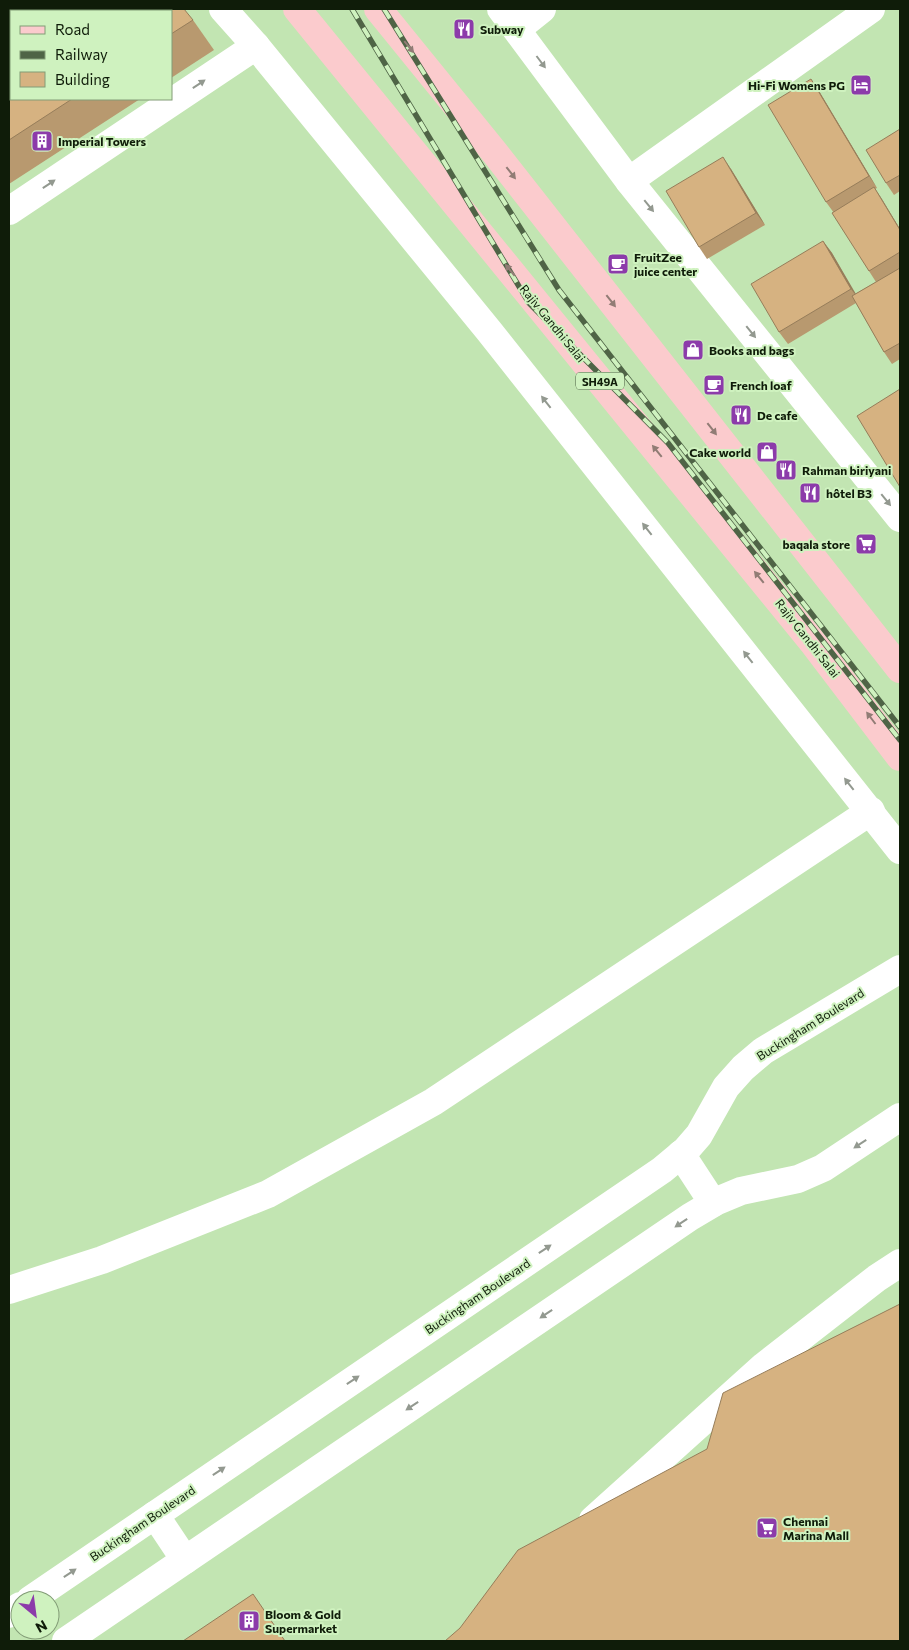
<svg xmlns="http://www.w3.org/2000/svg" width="909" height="1650" font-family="Commissioner,sans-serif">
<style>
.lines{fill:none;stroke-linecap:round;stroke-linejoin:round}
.minor{stroke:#fff;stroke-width:28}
.major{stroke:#fbcbcd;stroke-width:28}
.rail-casing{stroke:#4f6446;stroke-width:5.5}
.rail{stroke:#cff2bf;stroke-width:4;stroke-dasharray:11;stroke-linecap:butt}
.wall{fill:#b8996f}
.shaded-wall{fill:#967d5a}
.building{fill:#d6b281;stroke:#967d5a}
.oneway{fill:#917c75}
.oneway2{fill:#939990}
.labels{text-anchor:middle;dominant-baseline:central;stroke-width:4;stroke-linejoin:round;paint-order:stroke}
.shield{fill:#cff2bf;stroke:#495c40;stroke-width:1}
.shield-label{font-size:11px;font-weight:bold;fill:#0f1c09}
.poi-label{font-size:12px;font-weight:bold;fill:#0f1c09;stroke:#cff2bf;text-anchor:start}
.street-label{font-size:12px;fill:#0f1c09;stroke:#cff2bf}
</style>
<rect width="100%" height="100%" fill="#c2e5b2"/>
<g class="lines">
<!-- minor -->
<g class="minor">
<path d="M 223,9 L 256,46 L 489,331 L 900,850"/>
<path d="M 501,9 L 629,181 L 900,518"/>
<path d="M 29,11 L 33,9"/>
<path d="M 9,25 L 11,23"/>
<path d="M 517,29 L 542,9"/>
<path d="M 629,181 L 871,9"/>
<path d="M 9,211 L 256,46"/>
<path d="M 681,1154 L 713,1203"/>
<path d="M 9,1290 L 102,1260 L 268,1194 L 433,1102 L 871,811"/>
<path d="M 155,1515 L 185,1560"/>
<path d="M 593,1520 L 764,1366 L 877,1278 L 900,1263"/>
<path d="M 30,1600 L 662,1170 L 686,1150 L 699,1135 L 726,1087 L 743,1068 L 763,1051 L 900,969"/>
<path d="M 9,1614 L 20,1606"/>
<path d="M 66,1641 L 690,1217 L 717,1201 L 741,1191 L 798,1179 L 823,1168 L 900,1117"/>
</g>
<!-- major -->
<g class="major">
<path d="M 297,9 L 814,644 L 900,757"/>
<path d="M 378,9 L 495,153 L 900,669"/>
</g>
<!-- rail casing -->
<g class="rail-casing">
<g id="rail">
<path d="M 352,9 L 529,303 L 668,443 L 900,740"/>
<path d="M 384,9 L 559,290 L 900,727"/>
</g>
</g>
<!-- rail -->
<use href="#rail" class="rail"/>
</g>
<!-- wall -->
<g class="wall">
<path d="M 171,11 L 193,20 L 214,50 L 171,78 Z"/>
<path d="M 9,34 L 11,99 L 140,99 L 9,184 Z"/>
<path d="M 819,91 L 877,188 L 875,189 L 900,229 L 900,359 L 892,364 L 884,352 L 856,303 L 788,344 L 779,332 L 823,241 L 832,253 L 855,294 L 876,282 L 869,271 L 834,213 L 826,202 Z"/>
<path d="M 900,129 L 900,191 L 894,195 L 886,183 Z"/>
<path d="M 731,169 L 765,225 L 707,259 L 699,247 Z"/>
</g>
<!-- shaded-wall -->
<g class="shaded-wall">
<path d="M 811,79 L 819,91 L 877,188 L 869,176 Z"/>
<path d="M 723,157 L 731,169 L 765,225 L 756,213 Z"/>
<path d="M 874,187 L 882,199 L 900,229 L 900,230 Z"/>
<path d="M 823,241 L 832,253 L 860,301 L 851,289 Z"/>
</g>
<!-- building -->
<g class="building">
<path d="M 46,9 L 184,9 L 193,20 L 171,34 L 171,11 L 42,11 Z"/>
<path d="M 11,32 L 11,99 L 72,99 L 9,140 L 9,34 Z"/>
<path d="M 811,79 L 869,176 L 826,202 L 768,105 Z"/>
<path d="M 900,129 L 900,175 L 886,183 L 866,150 Z"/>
<path d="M 723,157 L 756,213 L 699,247 L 666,191 Z"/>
<path d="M 874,187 L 900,230 L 900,252 L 869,271 L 832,213 Z"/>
<path d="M 823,241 L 851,289 L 779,332 L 751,284 Z"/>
<path d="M 900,268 L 900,343 L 884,352 L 852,296 Z"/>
<path d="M 900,389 L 900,487 L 857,416 Z"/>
<path d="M 900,1304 L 900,1641 L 445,1641 L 460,1628 L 518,1550 L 707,1449 L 723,1393 Z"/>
<path d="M 253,1594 L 285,1641 L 183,1641 Z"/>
</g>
<!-- one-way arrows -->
<defs><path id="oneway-solid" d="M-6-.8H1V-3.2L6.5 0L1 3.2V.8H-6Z" transform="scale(1.25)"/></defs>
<g class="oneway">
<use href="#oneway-solid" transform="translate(409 47) rotate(51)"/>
<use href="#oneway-solid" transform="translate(511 173) rotate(52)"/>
<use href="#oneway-solid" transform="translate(510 270) rotate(-129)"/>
<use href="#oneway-solid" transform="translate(611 301) rotate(52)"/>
<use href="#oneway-solid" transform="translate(712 429) rotate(52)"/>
<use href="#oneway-solid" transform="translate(657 451) rotate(-129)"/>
<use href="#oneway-solid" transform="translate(759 577) rotate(-129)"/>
<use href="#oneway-solid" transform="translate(871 718) rotate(-127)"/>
</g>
<g class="oneway2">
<use href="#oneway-solid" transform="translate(541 62) rotate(53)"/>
<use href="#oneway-solid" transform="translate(199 84) rotate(-34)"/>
<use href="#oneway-solid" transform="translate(49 184) rotate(-34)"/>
<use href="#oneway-solid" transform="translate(649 206) rotate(51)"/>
<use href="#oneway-solid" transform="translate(751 332) rotate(51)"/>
<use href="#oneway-solid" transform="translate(546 402) rotate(-128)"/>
<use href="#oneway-solid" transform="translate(886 500) rotate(51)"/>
<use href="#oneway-solid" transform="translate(647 529) rotate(-128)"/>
<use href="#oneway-solid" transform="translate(748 657) rotate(-128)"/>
<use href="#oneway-solid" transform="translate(849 784) rotate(-128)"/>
<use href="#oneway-solid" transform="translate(860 1144) rotate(147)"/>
<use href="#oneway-solid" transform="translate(681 1223) rotate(146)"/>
<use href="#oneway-solid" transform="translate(545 1249) rotate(-34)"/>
<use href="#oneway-solid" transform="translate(546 1314) rotate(146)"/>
<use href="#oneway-solid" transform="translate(353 1380) rotate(-34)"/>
<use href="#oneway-solid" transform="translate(412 1406) rotate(146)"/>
<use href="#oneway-solid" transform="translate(219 1471) rotate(-34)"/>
<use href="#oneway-solid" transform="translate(70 1573) rotate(-34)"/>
</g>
<!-- icons -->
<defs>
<g id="restaurant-square" transform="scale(1.125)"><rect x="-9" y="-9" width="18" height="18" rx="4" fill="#8c3baa" stroke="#cff2bf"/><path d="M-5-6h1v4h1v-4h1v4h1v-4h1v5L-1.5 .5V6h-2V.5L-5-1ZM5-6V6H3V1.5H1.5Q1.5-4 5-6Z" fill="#fff"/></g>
<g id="hotel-square" transform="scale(1.125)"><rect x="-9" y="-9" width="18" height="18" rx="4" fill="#8c3baa" stroke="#cff2bf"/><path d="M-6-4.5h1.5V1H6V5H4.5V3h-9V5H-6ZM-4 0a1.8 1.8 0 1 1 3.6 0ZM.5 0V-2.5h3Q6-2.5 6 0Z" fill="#fff"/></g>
<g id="building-square" transform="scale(1.125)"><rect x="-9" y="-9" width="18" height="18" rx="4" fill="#8c3baa" stroke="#cff2bf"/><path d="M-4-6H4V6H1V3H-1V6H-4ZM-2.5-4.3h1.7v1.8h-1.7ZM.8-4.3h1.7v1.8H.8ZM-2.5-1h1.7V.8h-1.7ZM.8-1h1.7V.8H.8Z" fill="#fff"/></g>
<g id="cafe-square" transform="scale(1.125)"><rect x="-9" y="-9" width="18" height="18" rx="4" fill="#8c3baa" stroke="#cff2bf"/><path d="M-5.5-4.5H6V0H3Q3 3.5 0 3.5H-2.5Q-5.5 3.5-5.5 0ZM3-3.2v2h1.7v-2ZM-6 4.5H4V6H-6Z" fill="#fff"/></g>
<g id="shop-square" transform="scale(1.125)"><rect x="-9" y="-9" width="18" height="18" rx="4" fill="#8c3baa" stroke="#cff2bf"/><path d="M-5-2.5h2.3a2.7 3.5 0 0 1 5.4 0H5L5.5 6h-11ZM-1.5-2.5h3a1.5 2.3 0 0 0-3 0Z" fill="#fff"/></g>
<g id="supermarket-square" transform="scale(1.125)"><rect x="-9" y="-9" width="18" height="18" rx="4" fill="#8c3baa" stroke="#cff2bf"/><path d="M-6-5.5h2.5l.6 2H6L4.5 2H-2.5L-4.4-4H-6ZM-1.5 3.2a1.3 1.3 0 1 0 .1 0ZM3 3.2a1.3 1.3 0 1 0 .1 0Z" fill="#fff"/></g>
</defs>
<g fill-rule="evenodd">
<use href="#restaurant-square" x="464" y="29"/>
<use href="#hotel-square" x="861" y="85"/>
<use href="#building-square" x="42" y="141"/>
<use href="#cafe-square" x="618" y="264"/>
<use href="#shop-square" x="693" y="350"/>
<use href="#cafe-square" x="714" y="385"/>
<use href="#restaurant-square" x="741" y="415"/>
<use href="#shop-square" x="767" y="452"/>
<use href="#restaurant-square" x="786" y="470"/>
<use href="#restaurant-square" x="810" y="493"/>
<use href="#supermarket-square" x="866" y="544"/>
<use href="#supermarket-square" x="767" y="1528"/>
<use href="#building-square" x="249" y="1621"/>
</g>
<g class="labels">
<!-- shield labels -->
<rect class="shield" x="576" y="372.5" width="48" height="17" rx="4"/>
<g class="shield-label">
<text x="600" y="381">SH49A</text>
</g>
<!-- poi labels -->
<g class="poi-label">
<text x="480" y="29">Subway</text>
<text x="845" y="85" text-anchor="end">Hi-Fi Womens PG</text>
<text x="58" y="141">Imperial Towers</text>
<text x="634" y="257">FruitZee<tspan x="634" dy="14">juice center</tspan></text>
<text x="709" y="350">Books and bags</text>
<text x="730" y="385">French loaf</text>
<text x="757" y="415">De cafe</text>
<text x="751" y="452" text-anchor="end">Cake world</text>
<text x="802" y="470">Rahman biriyani</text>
<text x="826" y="493">hôtel B3</text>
<text x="850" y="544" text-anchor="end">baqala store</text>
<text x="783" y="1521">Chennai<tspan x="783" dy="14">Marina Mall</tspan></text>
<text x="265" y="1614">Bloom &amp; Gold<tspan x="265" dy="14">Supermarket</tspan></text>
</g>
<!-- street labels -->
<g class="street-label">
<text transform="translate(553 323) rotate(51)">Rajiv Gandhi Salai</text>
<text transform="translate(808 638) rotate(52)">Rajiv Gandhi Salai</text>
<text transform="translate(810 1024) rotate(-32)">Buckingham Boulevard</text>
<text transform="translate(477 1296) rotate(-34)">Buckingham Boulevard</text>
<text transform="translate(142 1523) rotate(-34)">Buckingham Boulevard</text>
</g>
</g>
<!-- border -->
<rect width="909" height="1650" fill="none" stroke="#0f1c09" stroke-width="20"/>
<!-- legend -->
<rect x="10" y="10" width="162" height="90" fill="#cff2bf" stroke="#829c76"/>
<rect x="20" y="26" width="25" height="8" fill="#fbcbcd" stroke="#829c76"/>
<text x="55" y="35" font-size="15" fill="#0f1c09">Road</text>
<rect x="20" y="51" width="25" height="8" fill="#4f6446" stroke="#829c76"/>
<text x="55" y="60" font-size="15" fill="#0f1c09">Railway</text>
<rect x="20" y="72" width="25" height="15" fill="#d6b281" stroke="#829c76"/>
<text x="55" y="85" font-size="15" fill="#0f1c09">Building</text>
<!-- north arrow -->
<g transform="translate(35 1615) rotate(151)"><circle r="24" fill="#cff2bf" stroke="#829c76"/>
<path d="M0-4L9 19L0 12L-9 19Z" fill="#8c3baa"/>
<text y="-8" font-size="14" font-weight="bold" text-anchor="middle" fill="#0f1c09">N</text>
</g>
</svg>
